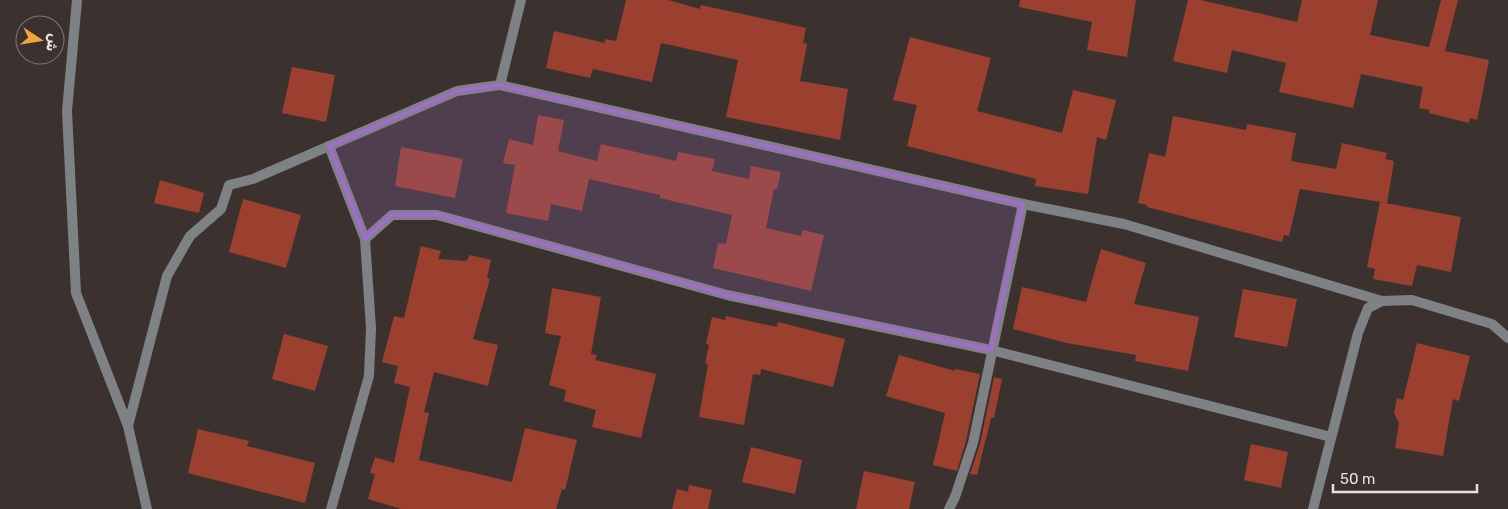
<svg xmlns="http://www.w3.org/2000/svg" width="1508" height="509" font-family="Rubik,Cairo,sans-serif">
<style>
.building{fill:#9b402e}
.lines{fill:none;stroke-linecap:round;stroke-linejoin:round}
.street{stroke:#7e8285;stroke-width:10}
.marked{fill:#a16cca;fill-opacity:0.2;stroke:#a16cca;stroke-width:4;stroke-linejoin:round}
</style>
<rect width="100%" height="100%" fill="#3b322f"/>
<!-- building -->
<g class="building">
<path d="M 626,0 L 668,0 L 700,9 L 701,5 L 806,28 L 803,43 L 807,44 L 800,81 L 848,89 L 840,140 L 726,117 L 738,60 L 661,43 L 652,82 L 593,69 L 590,78 L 546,68 L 554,31 L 605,43 L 605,39 L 616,41 Z"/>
<path d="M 1020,0 L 1136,0 L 1127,57 L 1087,50 L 1092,22 L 1019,7 Z"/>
<path d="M 1188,0 L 1200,0 L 1297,22 L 1302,0 L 1378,0 L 1370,35 L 1429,47 L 1441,0 L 1458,0 L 1445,51 L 1489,60 L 1477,120 L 1470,118 L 1469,123 L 1429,113 L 1429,110 L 1419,108 L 1423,87 L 1361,74 L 1353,108 L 1279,92 L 1286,63 L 1232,50 L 1227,73 L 1173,61 Z"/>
<path d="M 910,37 L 991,58 L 977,111 L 1062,133 L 1073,90 L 1116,100 L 1106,140 L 1097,137 L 1088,194 L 1035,186 L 1036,179 L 907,146 L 917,105 L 893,100 Z"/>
<path d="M 292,67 L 335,75 L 326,122 L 282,113 Z"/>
<path d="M 538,115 L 564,120 L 558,151 L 597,161 L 601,144 L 676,161 L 678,152 L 715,159 L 712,171 L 749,179 L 751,166 L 781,172 L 777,189 L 774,189 L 766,228 L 801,236 L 803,230 L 824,235 L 811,291 L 713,268 L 718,243 L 726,244 L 732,215 L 660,198 L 660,195 L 589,179 L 582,211 L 551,204 L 548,221 L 506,213 L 515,165 L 503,163 L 509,139 L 533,145 Z"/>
<path d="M 1173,116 L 1246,130 L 1247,124 L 1296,133 L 1291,161 L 1336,169 L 1342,143 L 1387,153 L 1385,159 L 1394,161 L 1387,203 L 1300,189 L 1289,236 L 1284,235 L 1282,242 L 1147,207 L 1147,205 L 1138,203 L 1149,153 L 1165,157 Z"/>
<path d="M 401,147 L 463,159 L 455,198 L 395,186 Z"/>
<path d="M 160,180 L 204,193 L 199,213 L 154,203 Z"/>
<path d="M 243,199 L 301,215 L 286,268 L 229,252 Z"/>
<path d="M 1380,202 L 1461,217 L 1451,272 L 1417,265 L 1412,286 L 1373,279 L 1375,269 L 1367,267 Z"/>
<path d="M 421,246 L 441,251 L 438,259 L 466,261 L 470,255 L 491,260 L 487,278 L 490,279 L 473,339 L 498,345 L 488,386 L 434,372 L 424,412 L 429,413 L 419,460 L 512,482 L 525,428 L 577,440 L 565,490 L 562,489 L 556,509 L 401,509 L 368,499 L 375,474 L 370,473 L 375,457 L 394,463 L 410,387 L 394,383 L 398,366 L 382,362 L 394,316 L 404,318 Z"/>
<path d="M 1101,249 L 1146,263 L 1134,304 L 1199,317 L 1188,371 L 1135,361 L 1136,355 L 1067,343 L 1013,329 L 1022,287 L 1086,302 Z"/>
<path d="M 552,288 L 601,297 L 591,354 L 597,355 L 595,360 L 656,374 L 641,438 L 592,427 L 596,410 L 564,401 L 566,390 L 549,385 L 561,336 L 545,333 Z"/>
<path d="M 1243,289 L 1297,299 L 1287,347 L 1234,337 Z"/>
<path d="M 726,316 L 777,327 L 778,322 L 845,339 L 833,387 L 761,369 L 760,375 L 753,374 L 744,425 L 699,417 L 708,364 L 705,363 L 709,345 L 706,344 L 712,317 L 725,320 Z"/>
<path d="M 284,334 L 328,346 L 315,391 L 272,379 Z"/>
<path d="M 1417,343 L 1470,356 L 1459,401 L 1453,399 L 1443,456 L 1395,448 L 1399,423 L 1394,413 L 1397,398 L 1403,400 Z"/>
<path d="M 899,355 L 955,371 L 955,369 L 980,374 L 966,441 L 957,471 L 933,465 L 945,413 L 886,396 Z"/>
<path d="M 994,377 L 1002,379 L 994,418 L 991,418 L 977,475 L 970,474 L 980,444 Z"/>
<path d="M 198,429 L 249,441 L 247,446 L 315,463 L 305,503 L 188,473 Z"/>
<path d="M 1251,444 L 1288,452 L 1281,488 L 1244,480 Z"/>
<path d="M 751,447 L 802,460 L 795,494 L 742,482 Z"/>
<path d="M 864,471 L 915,482 L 909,509 L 856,509 Z"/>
<path d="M 689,485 L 712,490 L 708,509 L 672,509 L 677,489 L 688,492 Z"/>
</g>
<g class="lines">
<!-- street -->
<g class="street">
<path d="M 77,0 L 67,111 L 76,293 L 128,426 L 147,509"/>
<path d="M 500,85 L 521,0"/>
<path d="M 329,146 L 365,239"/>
<path d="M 128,426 L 167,276 L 190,236 L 221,209 L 229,185 L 253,179 L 457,91 L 500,85 L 1023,204 L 1124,224 L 1382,301"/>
<path d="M 331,509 L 369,376 L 371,328 L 365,239 L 392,215 L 437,215 L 727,295 L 991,350 L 1331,437"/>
<path d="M 949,509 L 955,497 L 973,443 L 1023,204"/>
<path d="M 1313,509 L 1358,333 L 1368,308 L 1382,301 L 1412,300 L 1492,324 L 1508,338"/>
</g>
</g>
<!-- marked area -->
<path class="marked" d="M 500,85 L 1023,204 L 991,350 L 727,295 L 437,215 L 392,215 L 365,239 L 329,146 L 457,91 Z"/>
<!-- north arrow -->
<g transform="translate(40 40) rotate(102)"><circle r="24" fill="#3b322f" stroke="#807875"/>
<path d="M0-4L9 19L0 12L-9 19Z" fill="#f0a63f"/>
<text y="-8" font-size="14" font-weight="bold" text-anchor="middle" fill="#e8e2df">ش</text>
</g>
<!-- scale -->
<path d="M1333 484v8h144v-8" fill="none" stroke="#e8e2df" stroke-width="2.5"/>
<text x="1340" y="484" font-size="15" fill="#e8e2df" stroke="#3b322f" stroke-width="4" paint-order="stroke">50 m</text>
</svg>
